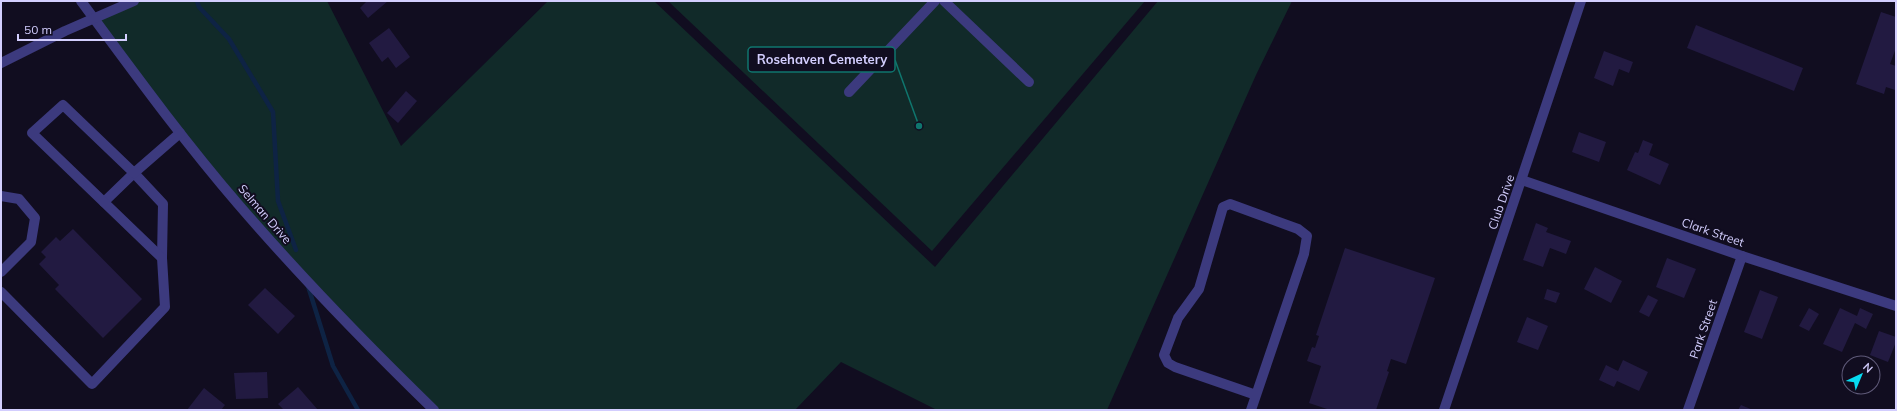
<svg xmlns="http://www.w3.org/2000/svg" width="1897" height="411" font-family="Mulish,sans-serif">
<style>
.green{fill:#112a29}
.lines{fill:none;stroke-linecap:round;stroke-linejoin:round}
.stream{stroke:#0e2344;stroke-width:4.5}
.building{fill:#221a41}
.minor{stroke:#3c3a7e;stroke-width:10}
.labels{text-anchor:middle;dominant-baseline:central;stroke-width:4;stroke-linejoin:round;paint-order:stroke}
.street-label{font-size:12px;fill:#d3cefe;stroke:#110d20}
.leader{fill:none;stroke:#0f766e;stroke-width:1.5}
.callout-dot{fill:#0f766e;stroke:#110d20;stroke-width:1.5}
.callout{fill:#110d20;stroke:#0f766e;stroke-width:1.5}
.callout-label{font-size:13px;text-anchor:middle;font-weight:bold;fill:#d3cefe}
</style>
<rect width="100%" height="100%" fill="#110d20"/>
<!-- green -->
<g class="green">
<path d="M 134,1 L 327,1 L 401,146 L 548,1 L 654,1 L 935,267 L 1158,1 L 1292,1 L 1256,75 L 1107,410 L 937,410 L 841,362 L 795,410 L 436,410 L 238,204 L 94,19 Z"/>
<path d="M 668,1 L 1145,1 L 932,251 Z"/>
</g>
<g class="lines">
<!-- stream -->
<g class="stream">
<path d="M 197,1 L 199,7 L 229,39 L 273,112 L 278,201 L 296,250"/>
<path d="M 308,286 L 333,366 L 358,410"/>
</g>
</g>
<!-- building -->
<g class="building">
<path d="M 367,1 L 388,1 L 368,18 L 360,8 Z"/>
<path d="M 1881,12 L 1896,17 L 1896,48 L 1890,64 L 1896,66 L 1896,86 L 1895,90 L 1886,87 L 1884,94 L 1856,84 Z"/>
<path d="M 1696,25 L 1803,68 L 1794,91 L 1687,48 Z"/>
<path d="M 389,28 L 410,57 L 396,68 L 388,57 L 382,62 L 369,43 Z"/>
<path d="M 1604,51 L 1633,62 L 1629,73 L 1619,69 L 1613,86 L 1594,78 Z"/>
<path d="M 406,91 L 417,101 L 398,123 L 387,113 Z"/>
<path d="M 1579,132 L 1606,142 L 1599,162 L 1572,152 Z"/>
<path d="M 1643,140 L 1653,144 L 1649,155 L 1669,164 L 1660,185 L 1627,170 L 1635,152 L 1638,153 Z"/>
<path d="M 1536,223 L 1548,228 L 1546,232 L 1571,241 L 1566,254 L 1550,248 L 1543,267 L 1523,260 Z"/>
<path d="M 73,229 L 142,299 L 103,338 L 55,289 L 59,285 L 39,264 L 46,257 L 41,252 L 56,237 L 60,241 Z"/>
<path d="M 1345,248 L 1435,278 L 1406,364 L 1391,359 L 1387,371 L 1389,372 L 1376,410 L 1330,410 L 1309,403 L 1321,366 L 1307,361 L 1312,347 L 1315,348 L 1319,336 L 1316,335 Z"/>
<path d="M 1667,258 L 1696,269 L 1684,298 L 1656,287 Z"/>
<path d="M 1595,267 L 1622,281 L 1611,303 L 1584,289 Z"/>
<path d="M 265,288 L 295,316 L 278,334 L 248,305 Z"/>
<path d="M 1547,289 L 1560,293 L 1556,303 L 1544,299 Z"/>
<path d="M 1760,290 L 1778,297 L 1762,339 L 1744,332 Z"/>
<path d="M 1648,295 L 1658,300 L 1649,317 L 1639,312 Z"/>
<path d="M 1809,308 L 1819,314 L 1809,331 L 1799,326 Z"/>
<path d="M 1840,308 L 1857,316 L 1860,308 L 1873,314 L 1866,329 L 1855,323 L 1842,352 L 1823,344 Z"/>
<path d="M 1527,317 L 1548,326 L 1538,350 L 1517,342 Z"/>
<path d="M 1879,331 L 1896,337 L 1896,342 L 1888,362 L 1870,355 Z"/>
<path d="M 1623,360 L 1648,372 L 1639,391 L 1617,381 L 1614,387 L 1599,380 L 1606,365 L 1618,371 Z"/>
<path d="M 267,372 L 268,398 L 236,399 L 234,373 Z"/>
<path d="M 298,387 L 318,410 L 284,410 L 278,404 Z"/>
<path d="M 204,388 L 225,405 L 221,410 L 187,410 Z"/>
<path d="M 1741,405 L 1753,410 L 1738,410 Z"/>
</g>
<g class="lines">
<!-- minor -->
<g class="minor">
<path d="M 81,1 C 132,70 182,139 238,204 C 300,276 366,344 434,410"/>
<path d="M 944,1 L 1029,82"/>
<path d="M 1,63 L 65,31 L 134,1"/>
<path d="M 849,92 L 935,1"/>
<path d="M 1522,180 L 1742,256 L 1896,306"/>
<path d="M 1,196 L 19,199 L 35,218 L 31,242 L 1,272"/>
<path d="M 104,202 L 134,173 L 163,204 L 162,258"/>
<path d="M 1,292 L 92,384 L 165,307 L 162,258 L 32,133 L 63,105 L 134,173 L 180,133"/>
<path d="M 1251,410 L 1304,254 L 1307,236 L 1298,229 L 1230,204 L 1223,207 L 1199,289 L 1178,318 L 1164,355 L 1168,363 L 1175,367 L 1256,395"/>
<path d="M 1444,410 L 1581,1"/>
<path d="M 1688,410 L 1742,256"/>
</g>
</g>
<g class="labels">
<!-- street labels -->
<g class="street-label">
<text transform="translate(1501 202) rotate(-71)">Club Drive</text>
<text transform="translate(265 214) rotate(49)">Selman Drive</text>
<text transform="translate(1713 232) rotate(19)">Clark Street</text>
<text transform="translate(1703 329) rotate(-71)">Park Street</text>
</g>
</g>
<!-- callouts -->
<path class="leader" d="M919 126L895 60"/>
<circle class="callout-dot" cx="919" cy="126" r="4"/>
<rect class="callout" x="748" y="47" width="147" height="25" rx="4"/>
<g class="callout-label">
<text x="822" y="64">Rosehaven Cemetery</text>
</g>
<!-- border -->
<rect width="1897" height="411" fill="none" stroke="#d3cefe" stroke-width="4"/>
<!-- north arrow -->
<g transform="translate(1861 375) rotate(44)"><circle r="19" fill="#110d20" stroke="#5f5a79"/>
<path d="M0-3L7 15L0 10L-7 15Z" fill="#07dbf1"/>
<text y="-6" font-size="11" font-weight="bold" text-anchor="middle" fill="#d3cefe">N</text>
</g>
<!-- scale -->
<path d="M18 34v6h108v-6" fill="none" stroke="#d3cefe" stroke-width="2"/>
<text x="24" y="34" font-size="12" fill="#d3cefe" stroke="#110d20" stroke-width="3" paint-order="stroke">50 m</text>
</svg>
